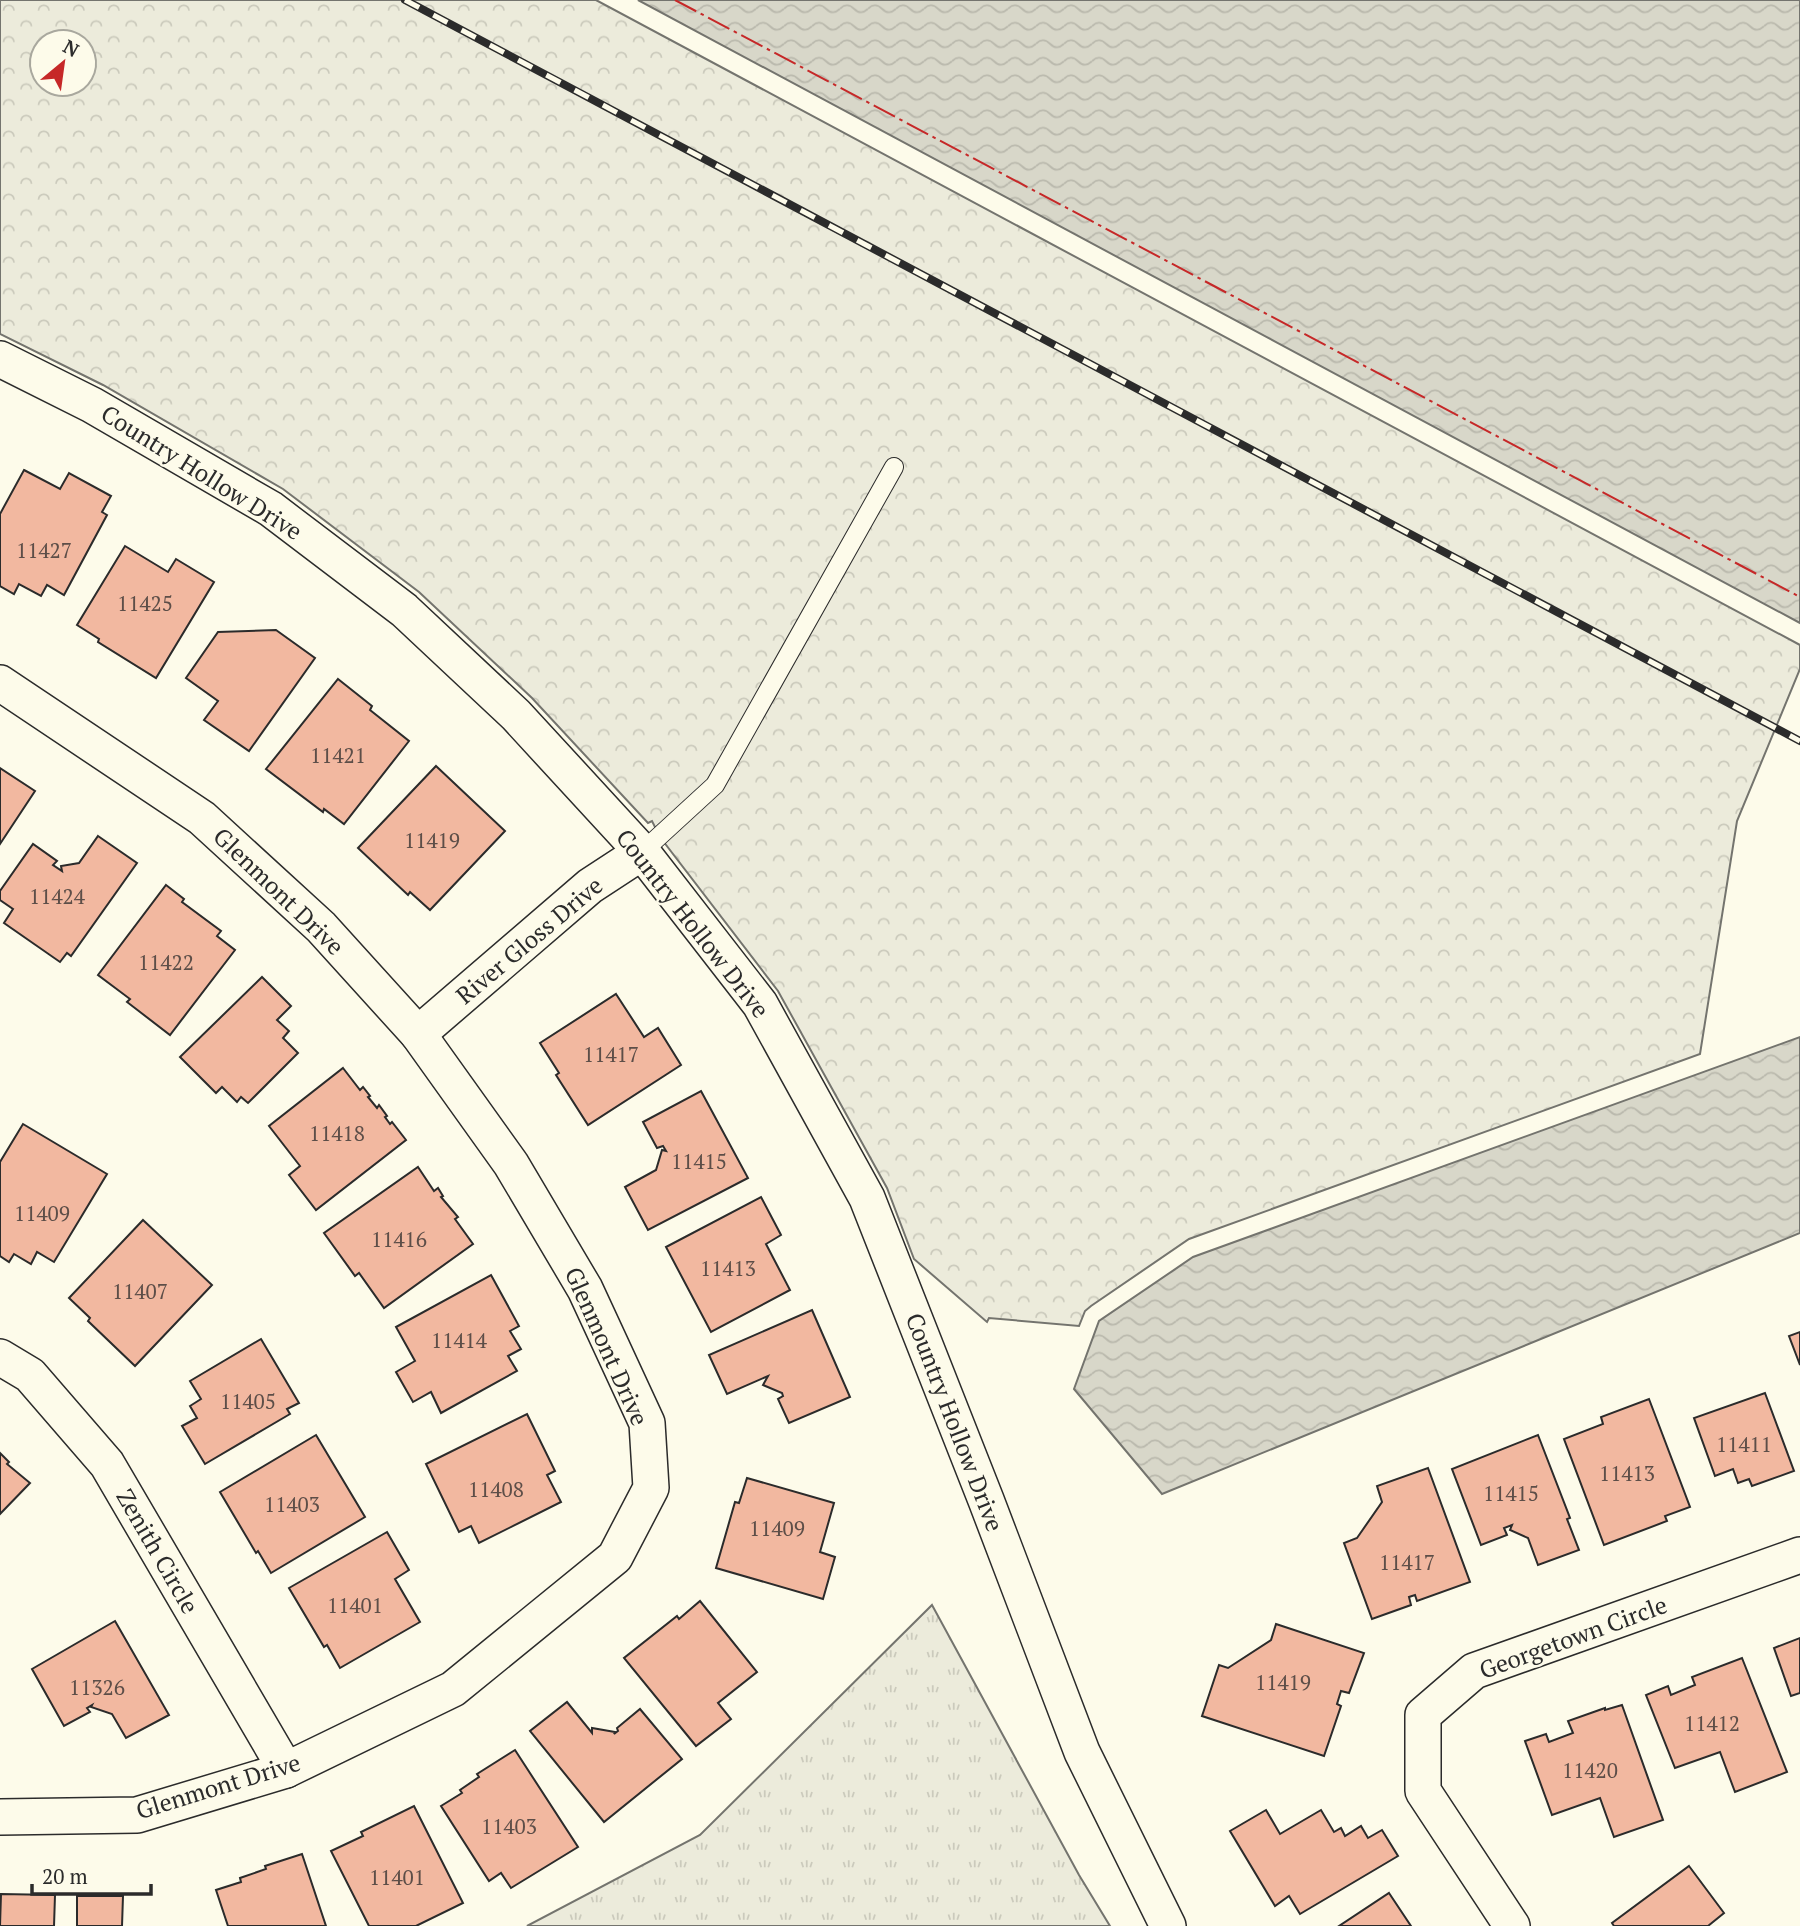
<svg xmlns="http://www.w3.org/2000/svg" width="1800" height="1926" font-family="'PT Serif',serif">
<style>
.grass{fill:url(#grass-tufts);stroke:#74746e;stroke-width:2}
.park{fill:url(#park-crowns);stroke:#74746e;stroke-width:2;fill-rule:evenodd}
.water{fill:url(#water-waves);stroke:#74746e;stroke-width:2}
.building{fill:#f2b8a0;stroke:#2b2b2b;stroke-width:2}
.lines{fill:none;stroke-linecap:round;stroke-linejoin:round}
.lane-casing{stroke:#2b2b2b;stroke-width:20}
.street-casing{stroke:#2b2b2b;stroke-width:38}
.lane{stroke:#fdfbea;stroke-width:18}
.street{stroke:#fdfbea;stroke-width:35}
.rail-casing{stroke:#2b2b2b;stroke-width:8}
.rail{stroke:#fdfbea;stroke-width:5;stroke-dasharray:16;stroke-linecap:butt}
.power{stroke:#c62828;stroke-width:2;stroke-dasharray:24 5 3.5 5;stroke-linecap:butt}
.labels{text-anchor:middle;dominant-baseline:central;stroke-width:5;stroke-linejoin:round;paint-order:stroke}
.number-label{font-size:21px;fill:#5d4e48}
.street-label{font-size:24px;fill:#2b2b2b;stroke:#fdfbea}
</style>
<defs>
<pattern id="grass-tufts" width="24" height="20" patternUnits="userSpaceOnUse" patternTransform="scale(1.75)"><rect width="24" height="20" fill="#ecebdb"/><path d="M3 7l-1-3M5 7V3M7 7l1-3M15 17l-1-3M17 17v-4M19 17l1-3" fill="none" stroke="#cbcabc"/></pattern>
<pattern id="park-crowns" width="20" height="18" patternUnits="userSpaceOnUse" patternTransform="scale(1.75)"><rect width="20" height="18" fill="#ecebdb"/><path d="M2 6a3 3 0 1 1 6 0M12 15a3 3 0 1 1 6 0" fill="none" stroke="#cbcabc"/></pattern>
<pattern id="water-waves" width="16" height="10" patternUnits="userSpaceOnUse" patternTransform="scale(1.75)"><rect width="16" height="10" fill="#d8d7c9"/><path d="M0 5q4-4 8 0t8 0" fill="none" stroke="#bab9ad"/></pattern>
</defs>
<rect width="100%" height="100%" fill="#fdfbea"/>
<!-- grass -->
<path class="grass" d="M 932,1605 L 1079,1875 L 1110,1926 L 527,1926 L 700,1835 Z"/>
<!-- park -->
<path class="park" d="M 0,0 L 596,0 L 1800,645 L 1800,669 L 1737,821 L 1700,1054 L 1189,1239 L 1091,1306 L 1085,1311 L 1079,1326 L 989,1318 L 987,1322 L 914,1259 L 887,1188 L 778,991 L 660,837 L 652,821 L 648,823 L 532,698 L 419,592 L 283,489 L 103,385 L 0,334 ZM 42,42 L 84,42 L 84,84 L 42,84 Z"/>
<!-- water -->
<g class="water">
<path d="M 638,0 L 1800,0 L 1800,623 Z"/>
<path d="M 1800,1037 L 1800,1233 L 1162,1494 L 1074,1389 L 1099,1321 L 1193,1257 Z"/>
</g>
<!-- building -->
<g class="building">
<path d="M 24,470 L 60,489 L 69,473 L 111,496 L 102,512 L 107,515 L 64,595 L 47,585 L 41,596 L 19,584 L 14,594 L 0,586 L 0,514 Z"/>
<path d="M 125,546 L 168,572 L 176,559 L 214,582 L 156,678 L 98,642 L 99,639 L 77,625 Z"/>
<path d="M 276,630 L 315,658 L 249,751 L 204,720 L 218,701 L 186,678 L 218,632 Z"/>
<path d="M 338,679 L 372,706 L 370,710 L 409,741 L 344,824 L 324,809 L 323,812 L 266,769 Z"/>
<path d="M 436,766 L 505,831 L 430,910 L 410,892 L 408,895 L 358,848 Z"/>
<path d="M 0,768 L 35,791 L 0,844 Z"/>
<path d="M 98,836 L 137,863 L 71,956 L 67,953 L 60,962 L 4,923 L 13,909 L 0,900 L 0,891 L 33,844 L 57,861 L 53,865 L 62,871 L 61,866 L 79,863 Z"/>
<path d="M 166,885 L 184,899 L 182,902 L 221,931 L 217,936 L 235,950 L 170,1035 L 127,1002 L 130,999 L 98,975 Z"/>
<path d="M 262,977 L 291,1006 L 277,1020 L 289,1031 L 283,1038 L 298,1053 L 248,1103 L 241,1097 L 237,1102 L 222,1087 L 216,1093 L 180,1057 Z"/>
<path d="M 616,994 L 644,1037 L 658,1028 L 681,1065 L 588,1125 L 556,1075 L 559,1073 L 540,1043 Z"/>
<path d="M 343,1068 L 360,1090 L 363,1087 L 370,1096 L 368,1097 L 377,1108 L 379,1105 L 387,1116 L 385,1117 L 390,1124 L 392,1122 L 406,1140 L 316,1210 L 289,1175 L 300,1166 L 269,1126 Z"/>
<path d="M 701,1091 L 748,1178 L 648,1230 L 625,1187 L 656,1170 L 662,1150 L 666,1151 L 663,1146 L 657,1148 L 643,1122 Z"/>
<path d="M 23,1124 L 107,1174 L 54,1262 L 37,1252 L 31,1264 L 14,1254 L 9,1262 L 0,1256 L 0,1162 Z"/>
<path d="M 418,1167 L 434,1191 L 438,1188 L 443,1196 L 441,1197 L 458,1217 L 455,1219 L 473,1244 L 384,1308 L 359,1273 L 355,1276 L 324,1233 Z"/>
<path d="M 761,1197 L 781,1235 L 766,1244 L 790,1290 L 711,1332 L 666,1247 Z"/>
<path d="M 143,1220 L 212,1285 L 135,1366 L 88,1321 L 90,1318 L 69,1298 Z"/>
<path d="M 491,1275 L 519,1326 L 510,1331 L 521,1349 L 508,1356 L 517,1371 L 441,1413 L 431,1392 L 413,1402 L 396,1372 L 415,1361 L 396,1327 Z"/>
<path d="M 812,1310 L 850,1397 L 789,1423 L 778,1399 L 783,1396 L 782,1393 L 763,1385 L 768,1376 L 727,1394 L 709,1355 Z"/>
<path d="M 1800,1332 L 1800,1365 L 1789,1336 Z"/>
<path d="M 261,1339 L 299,1403 L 287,1409 L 290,1414 L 205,1464 L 182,1426 L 197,1418 L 190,1406 L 201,1399 L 190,1381 Z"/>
<path d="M 1765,1393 L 1794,1471 L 1752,1486 L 1749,1479 L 1738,1483 L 1733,1469 L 1715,1476 L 1694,1418 Z"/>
<path d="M 1649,1399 L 1690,1507 L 1665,1516 L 1667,1521 L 1604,1545 L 1564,1439 L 1603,1424 L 1601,1417 Z"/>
<path d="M 527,1414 L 555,1471 L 547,1475 L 561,1502 L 479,1543 L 471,1526 L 459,1532 L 426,1464 Z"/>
<path d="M 316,1435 L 365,1517 L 271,1573 L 258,1551 L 256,1553 L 220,1492 Z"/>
<path d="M 1538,1435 L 1570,1518 L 1567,1519 L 1579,1550 L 1538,1565 L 1528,1538 L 1510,1530 L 1512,1525 L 1504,1528 L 1507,1535 L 1481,1545 L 1452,1469 Z"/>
<path d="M 0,1453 L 9,1462 L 7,1464 L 30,1483 L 0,1514 Z"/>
<path d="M 1428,1468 L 1470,1582 L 1417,1601 L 1415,1595 L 1409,1597 L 1411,1605 L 1372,1619 L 1344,1543 L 1357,1538 L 1382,1502 L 1377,1486 Z"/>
<path d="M 747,1478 L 834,1503 L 820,1552 L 835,1557 L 823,1599 L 716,1568 L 735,1502 L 739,1503 Z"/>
<path d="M 387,1532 L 409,1570 L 395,1579 L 420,1622 L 340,1668 L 327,1645 L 324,1647 L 289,1588 Z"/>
<path d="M 700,1601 L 757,1672 L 718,1703 L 731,1719 L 696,1746 L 624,1658 L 677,1616 L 679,1619 Z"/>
<path d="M 115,1621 L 169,1715 L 126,1738 L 112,1714 L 91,1707 L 92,1705 L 87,1708 L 90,1712 L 64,1726 L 32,1669 Z"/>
<path d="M 1276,1624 L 1364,1653 L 1349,1693 L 1341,1691 L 1337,1704 L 1341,1706 L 1324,1756 L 1202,1716 L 1219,1665 L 1228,1668 L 1271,1640 Z"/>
<path d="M 1800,1638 L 1800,1693 L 1791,1696 L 1774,1648 Z"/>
<path d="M 1742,1658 L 1787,1772 L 1735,1792 L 1720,1752 L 1675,1768 L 1646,1695 L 1668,1686 L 1671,1695 L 1695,1685 L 1692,1677 Z"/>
<path d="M 567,1702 L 592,1733 L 592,1728 L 615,1732 L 614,1734 L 618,1731 L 617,1728 L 640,1709 L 682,1759 L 604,1822 L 530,1731 Z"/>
<path d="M 1622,1705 L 1663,1820 L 1614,1837 L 1600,1798 L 1552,1815 L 1525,1741 L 1546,1734 L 1549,1742 L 1573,1733 L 1568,1721 L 1605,1708 L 1605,1710 Z"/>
<path d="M 515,1750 L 578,1847 L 511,1888 L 501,1873 L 489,1881 L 441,1806 L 462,1793 L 460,1790 L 479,1777 L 477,1774 Z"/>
<path d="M 414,1806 L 463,1903 L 416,1926 L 369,1926 L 331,1851 L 363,1836 L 361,1832 Z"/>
<path d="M 1266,1810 L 1280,1834 L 1321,1810 L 1334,1832 L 1341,1828 L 1345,1836 L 1361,1826 L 1368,1838 L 1382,1830 L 1398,1856 L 1300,1914 L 1289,1896 L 1275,1906 L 1230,1831 Z"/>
<path d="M 302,1854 L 326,1926 L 228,1926 L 216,1890 L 241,1882 L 240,1878 L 266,1869 L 265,1866 Z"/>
<path d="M 1689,1866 L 1724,1913 L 1708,1926 L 1614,1926 L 1612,1923 Z"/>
<path d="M 1389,1893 L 1411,1926 L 1339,1926 Z"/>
<path d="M 1,1894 L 55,1895 L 54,1926 L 0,1926 Z"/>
<path d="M 77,1896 L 123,1896 L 122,1926 L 77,1926 Z"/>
</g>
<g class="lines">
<!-- lane casing -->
<g class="lane-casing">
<path id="lane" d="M 642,852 L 715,785 L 894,467"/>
</g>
<!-- street casing -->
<g class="street-casing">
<g id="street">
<path d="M 0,359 L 92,405 L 271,509 L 404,610 L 516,715 L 642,852 L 760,1004 L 867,1198 L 986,1500 L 1082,1752 L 1168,1926"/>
<path d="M 0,683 L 202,818 L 321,927 L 418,1034 L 511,1164 L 585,1289 L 647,1423 L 651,1488 L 615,1557 L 453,1689 L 286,1770 L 137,1815 L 0,1817"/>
<path d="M 418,1034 L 590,886 L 642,852"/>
<path d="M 0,1357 L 30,1375 L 107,1464 L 286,1770"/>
<path d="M 1512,1926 L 1423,1791 L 1423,1715 L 1474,1671 L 1800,1555"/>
</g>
</g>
<!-- lane -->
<use href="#lane" class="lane"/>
<!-- street -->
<use href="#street" class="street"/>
<!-- rail casing -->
<g class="rail-casing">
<path id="rail" d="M 405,0 L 1800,741"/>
</g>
<!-- rail -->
<use href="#rail" class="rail"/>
<!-- power -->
<path class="power" d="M 675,0 L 1800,597"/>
</g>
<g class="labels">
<!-- number labels -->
<g class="number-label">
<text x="44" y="550">11427</text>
<text x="145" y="603">11425</text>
<text x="338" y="755">11421</text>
<text x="432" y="840">11419</text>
<text x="57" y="896">11424</text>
<text x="166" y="962">11422</text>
<text x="611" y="1054">11417</text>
<text x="337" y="1133">11418</text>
<text x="699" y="1161">11415</text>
<text x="42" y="1213">11409</text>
<text x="399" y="1239">11416</text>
<text x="728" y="1268">11413</text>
<text x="140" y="1291">11407</text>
<text x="459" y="1340">11414</text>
<text x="248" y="1401">11405</text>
<text x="1744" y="1444">11411</text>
<text x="1627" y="1473">11413</text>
<text x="496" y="1489">11408</text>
<text x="1511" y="1493">11415</text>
<text x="292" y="1504">11403</text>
<text x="777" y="1528">11409</text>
<text x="1407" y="1562">11417</text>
<text x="355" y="1605">11401</text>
<text x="1283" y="1682">11419</text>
<text x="97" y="1687">11326</text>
<text x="1712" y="1723">11412</text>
<text x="1590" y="1770">11420</text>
<text x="509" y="1826">11403</text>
<text x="397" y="1877">11401</text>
</g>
<!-- street labels -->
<g class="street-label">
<text transform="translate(202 472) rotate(32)">Country Hollow Drive</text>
<text transform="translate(279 891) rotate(44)">Glenmont Drive</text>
<text transform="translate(693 923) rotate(52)">Country Hollow Drive</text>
<text transform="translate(529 940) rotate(-40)">River Gloss Drive</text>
<text transform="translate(607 1346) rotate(66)">Glenmont Drive</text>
<text transform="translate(955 1422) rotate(69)">Country Hollow Drive</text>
<text transform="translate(158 1551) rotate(60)">Zenith Circle</text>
<text transform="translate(1573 1637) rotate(-20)">Georgetown Circle</text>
<text transform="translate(218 1786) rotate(-17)">Glenmont Drive</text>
</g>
</g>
<!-- north arrow -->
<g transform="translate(63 63) rotate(29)"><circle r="33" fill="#fdfbea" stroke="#a9a89e" stroke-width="2"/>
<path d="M0-5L12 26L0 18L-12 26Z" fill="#c62828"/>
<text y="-10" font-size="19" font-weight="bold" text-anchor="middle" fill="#2b2b2b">N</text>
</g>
<!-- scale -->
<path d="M32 1884v10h119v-10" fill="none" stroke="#2b2b2b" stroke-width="3.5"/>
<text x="42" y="1884" font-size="21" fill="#2b2b2b" stroke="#fdfbea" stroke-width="5" paint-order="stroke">20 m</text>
</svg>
